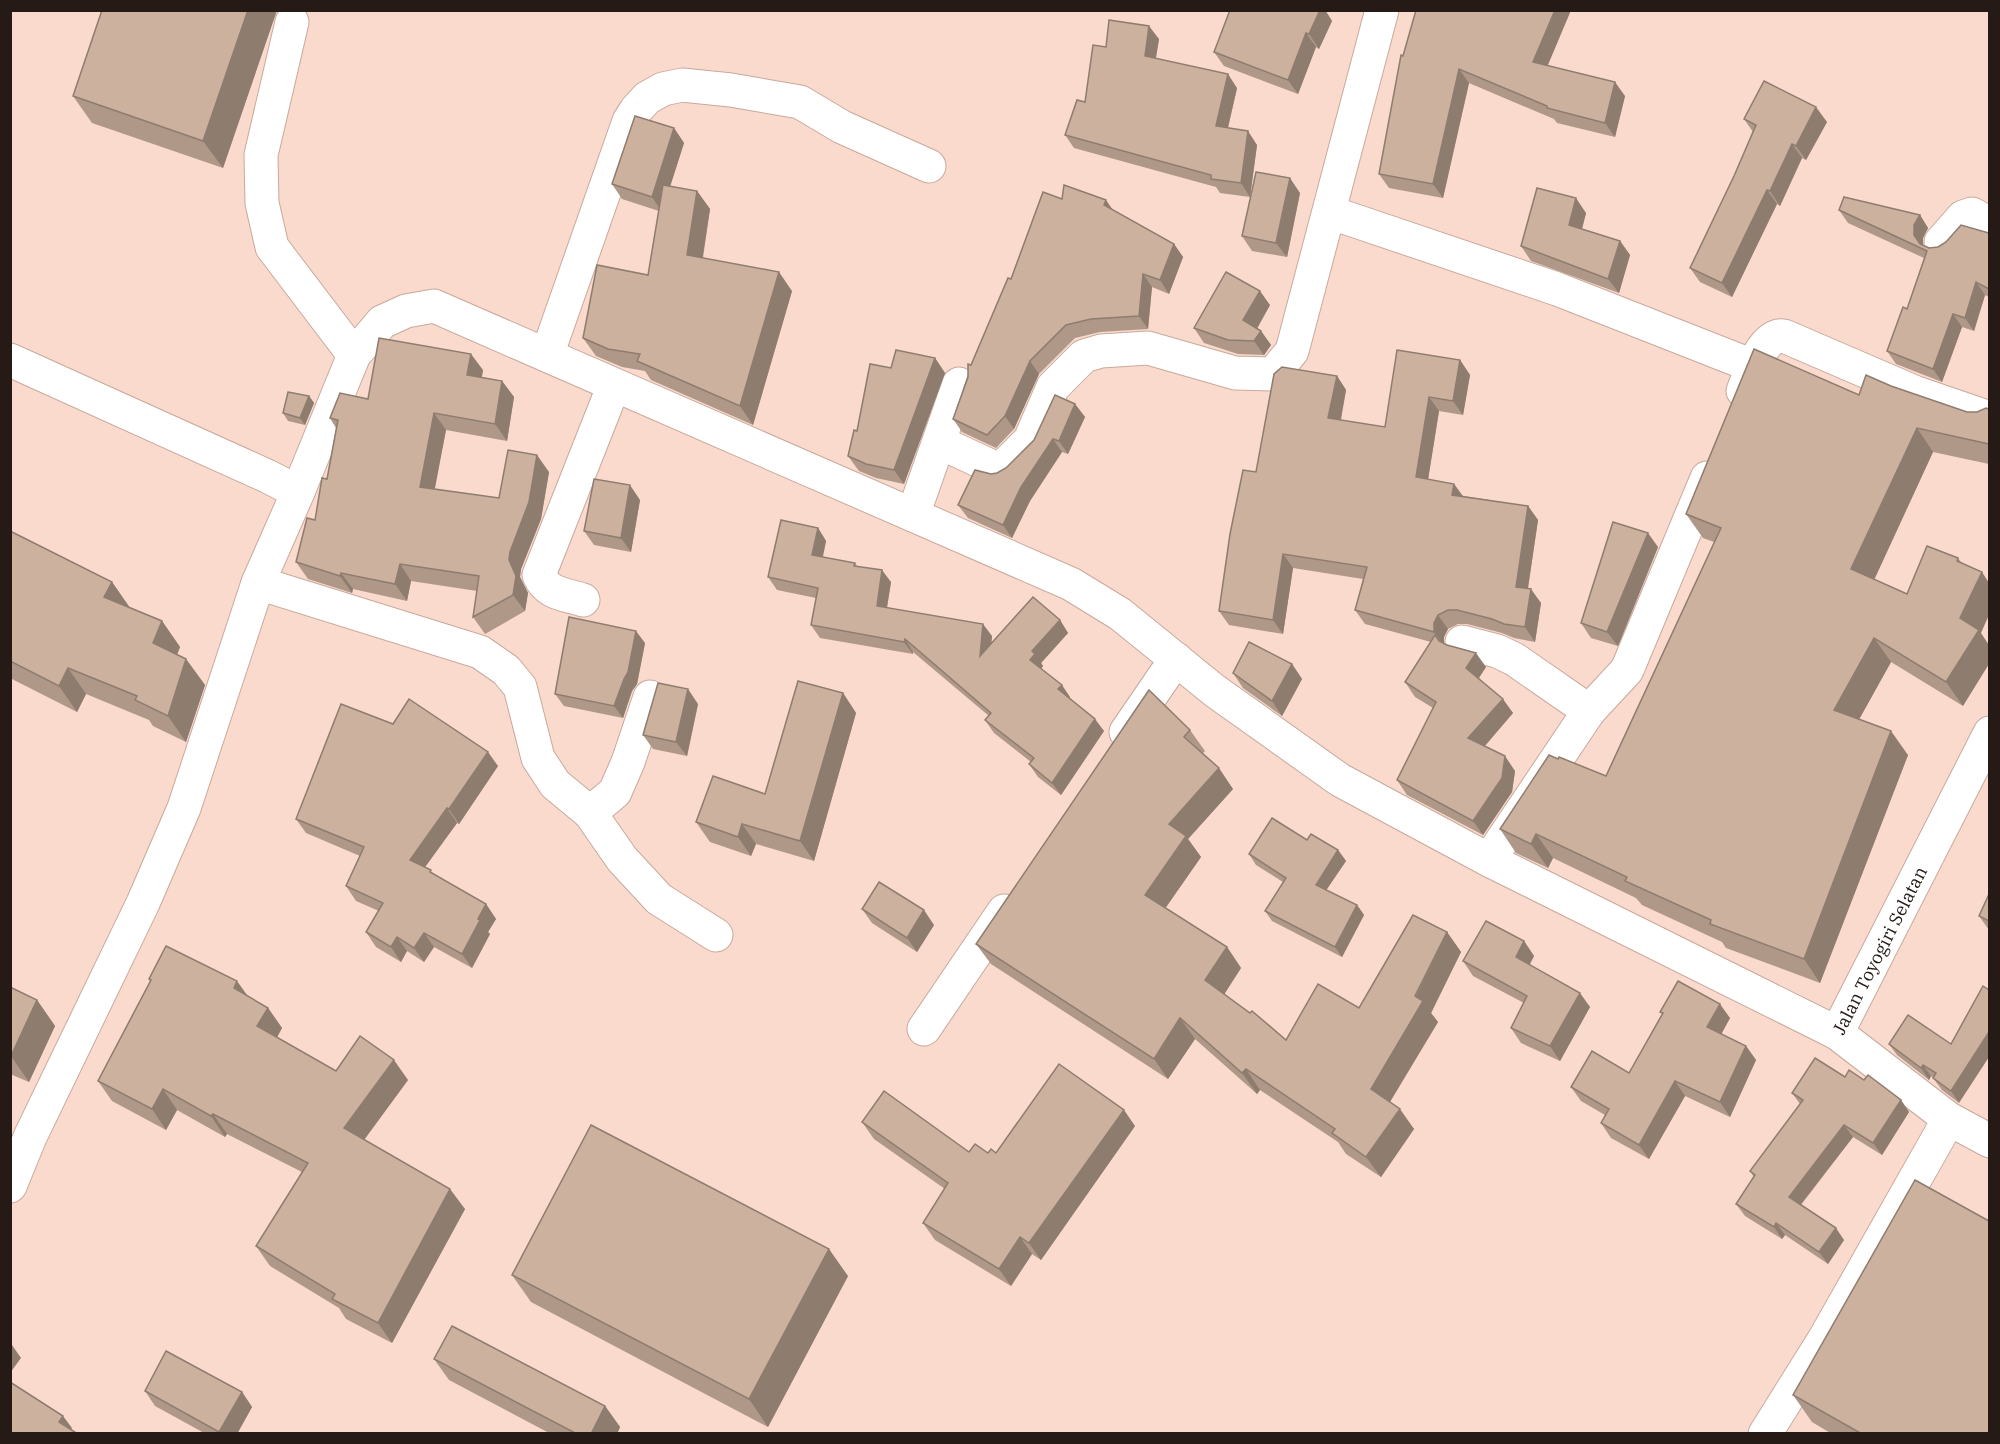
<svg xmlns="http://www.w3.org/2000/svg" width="2000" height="1444" font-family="'IBM Plex Serif',serif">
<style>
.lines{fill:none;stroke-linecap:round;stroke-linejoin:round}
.minor-casing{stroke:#c8a99c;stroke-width:35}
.minor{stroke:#fff;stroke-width:33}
.wall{fill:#af9888}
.shaded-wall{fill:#8e7c6f}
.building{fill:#cbb19e;stroke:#8e7c6f;stroke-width:1.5}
.labels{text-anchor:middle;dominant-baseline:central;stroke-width:6;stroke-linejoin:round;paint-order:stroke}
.street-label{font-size:18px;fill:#251a15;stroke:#fadacc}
</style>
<rect width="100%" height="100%" fill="#fadacc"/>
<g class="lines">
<!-- minor casing -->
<g class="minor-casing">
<g id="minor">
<path d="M 292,22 L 261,155 L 262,203 L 272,247 L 354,355"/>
<path d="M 1329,212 L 1557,289 L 1753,366"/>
<path d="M 1941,242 L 1963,217 L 1972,214 L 1990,224"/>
<path d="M 547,355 L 629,121 L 636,110 L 647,98 L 663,89 L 682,85 L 731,90 L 800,102 L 842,127 L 929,166"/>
<path d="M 10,360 L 267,476 L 298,492"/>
<path d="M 1743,391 C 1749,375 1763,333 1784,336 L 1914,392 L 1990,418"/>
<path d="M 939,442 L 997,469 L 1002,468 L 1030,440 L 1053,387 L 1084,356 L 1101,351 L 1148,348 L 1235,373 L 1273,374 L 1292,351 L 1382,10"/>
<path d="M 913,515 L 959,384"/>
<path d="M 258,583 L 480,652 L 506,670 L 520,687 L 538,758 L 555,784 L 590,813 L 622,859 L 659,899 L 716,935"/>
<path d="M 583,600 C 564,594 547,594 539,575 L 614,385"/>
<path d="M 1462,642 L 1497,651 L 1514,659 L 1589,711 L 1489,860"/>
<path d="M 1589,711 L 1627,670 L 1707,478"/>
<path d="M 1126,732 L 1176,659"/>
<path d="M 590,813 L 615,792 L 628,762 L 650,697"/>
<path d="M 924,1029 L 1004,911"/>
<path id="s1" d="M 1837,1033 L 1990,733"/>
<path d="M 10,1186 L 30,1137 L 143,903 L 184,808 L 258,583 L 298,492 L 354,355 L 382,322 L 406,311 L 434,306 L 1071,584 L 1120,614 L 1215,691 L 1340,780 L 1489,860 L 1837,1033 L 1949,1119 L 1990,1141"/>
<path d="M 1765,1434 L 1825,1338 L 1949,1119"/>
</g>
</g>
<!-- minor -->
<use href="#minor" class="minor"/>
</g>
<!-- wall -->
<g class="wall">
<path d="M 277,10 L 223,168 L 92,123 L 73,96 Z"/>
<path d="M 1230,10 L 1325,10 L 1332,21 L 1319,49 L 1316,47 L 1298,94 L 1224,66 L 1214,52 Z"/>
<path d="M 1416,10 L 1571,10 L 1548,65 L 1625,96 L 1615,137 L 1557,123 L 1554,119 L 1469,83 L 1443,198 L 1389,188 L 1379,174 L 1403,56 Z"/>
<path d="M 1159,39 L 1156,58 L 1237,88 L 1228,128 L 1257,145 L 1250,197 L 1220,193 L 1216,187 L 1074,148 L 1065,135 L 1085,102 L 1106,47 Z"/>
<path d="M 1744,119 L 1827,122 L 1806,160 L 1802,158 L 1780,206 L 1777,204 L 1732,297 L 1700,282 L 1690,268 L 1734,176 L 1753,132 Z"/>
<path d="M 674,128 L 684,143 L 670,186 L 697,191 L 710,209 L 703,258 L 792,291 L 753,425 L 651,380 L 645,371 L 622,367 L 596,356 L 583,338 L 648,275 L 659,211 L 622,199 L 612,184 Z"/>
<path d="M 1300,193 L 1287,257 L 1252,251 L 1242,236 Z"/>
<path d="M 1062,199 L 1113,210 L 1174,244 L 1183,257 L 1169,294 L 1152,287 L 1148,329 L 1100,332 L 1075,338 L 1039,374 L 1014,429 L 996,448 L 962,432 L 953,419 L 971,365 Z"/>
<path d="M 1839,210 L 1920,215 L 1928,228 L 1923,238 L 1923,245 L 1929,248 L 1938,247 L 1989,233 L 1989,297 L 1985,295 L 1974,331 L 1962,327 L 1942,382 L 1896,364 L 1887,351 L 1907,309 L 1924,258 L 1848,223 Z"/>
<path d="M 1586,213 L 1582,229 L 1620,241 L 1630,255 L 1619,293 L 1531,261 L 1521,246 Z"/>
<path d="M 1270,305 L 1257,329 L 1261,331 L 1271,345 L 1264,355 L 1238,354 L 1204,343 L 1194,328 Z"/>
<path d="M 935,358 L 945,373 L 904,484 L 876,478 L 859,471 L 848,456 L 857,431 L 891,368 Z"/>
<path d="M 1460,360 L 1470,375 L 1463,415 L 1439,411 L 1428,480 L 1454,484 L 1463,496 L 1528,506 L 1538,520 L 1528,588 L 1541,603 L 1535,642 L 1514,638 L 1502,633 L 1467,624 L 1458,624 L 1448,629 L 1444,637 L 1444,644 L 1486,667 L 1479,678 L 1513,713 L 1484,746 L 1515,771 L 1512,792 L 1483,835 L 1407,795 L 1397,780 L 1433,708 L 1415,697 L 1405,682 L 1431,642 L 1365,624 L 1355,610 L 1363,579 L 1293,568 L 1283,634 L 1229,625 L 1219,611 L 1256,472 L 1337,376 L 1346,390 L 1341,420 L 1385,427 Z"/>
<path d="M 483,370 L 482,377 L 502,381 L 514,397 L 507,441 L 446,430 L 434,489 L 499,498 L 549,472 L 541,519 L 521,569 L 520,577 L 528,593 L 525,611 L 485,634 L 473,617 L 477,591 L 411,581 L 407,601 L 353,589 L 352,593 L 308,579 L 296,562 L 315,520 L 327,479 L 336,428 L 330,418 L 368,399 Z"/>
<path d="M 1891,386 L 1967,412 L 1977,412 L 1989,409 L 1989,464 L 1933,452 L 1874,580 L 1907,594 L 1958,558 L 1961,562 L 1981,633 L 1963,706 L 1891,662 L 1859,719 L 1908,755 L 1820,983 L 1726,948 L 1722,942 L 1642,905 L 1636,898 L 1553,858 L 1548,868 L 1516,853 L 1500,829 L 1606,776 L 1714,542 L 1703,538 L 1686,514 L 1859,395 Z"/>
<path d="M 309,396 L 314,403 L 305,425 L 288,421 L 283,413 Z"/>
<path d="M 1075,404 L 1085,417 L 1068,454 L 1062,452 L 1030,501 L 1012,538 L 968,518 L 958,505 L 997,473 L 1006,468 Z"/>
<path d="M 640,500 L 631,552 L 594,545 L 584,531 Z"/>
<path d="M 818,528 L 826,541 L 823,557 L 855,563 L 857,566 L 891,582 L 887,608 L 992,636 L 991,644 L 1060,620 L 1068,633 L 1041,663 L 1043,666 L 1041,669 L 1070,697 L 1070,698 L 1104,731 L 1061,795 L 1038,777 L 1029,764 L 1031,762 L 994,733 L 985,720 L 989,716 L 913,652 L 913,654 L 820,638 L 811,625 L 816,598 L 777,590 L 768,577 Z"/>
<path d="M 10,531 L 112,582 L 130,608 L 162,621 L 180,647 L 177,655 L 186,659 L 205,685 L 186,742 L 153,726 L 149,720 L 86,694 L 77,712 L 10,678 Z"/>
<path d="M 1658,547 L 1618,646 L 1591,638 L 1581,623 Z"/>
<path d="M 645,643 L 637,684 L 632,691 L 623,718 L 564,706 L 555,694 Z"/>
<path d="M 1292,664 L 1302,679 L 1282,716 L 1243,688 L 1233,673 Z"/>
<path d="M 843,693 L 856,713 L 814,861 L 756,844 L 751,856 L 710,842 L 696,822 L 765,794 Z"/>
<path d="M 698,704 L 687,756 L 653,749 L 643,735 Z"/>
<path d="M 1190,730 L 1205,751 L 1202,754 L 1233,789 L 1188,839 L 1201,857 L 1165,908 L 1227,947 L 1241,968 L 1224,994 L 1286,1040 L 1359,1008 L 1447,932 L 1461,952 L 1431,1013 L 1438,1022 L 1390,1102 L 1414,1129 L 1381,1177 L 1346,1154 L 1338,1142 L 1260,1090 L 1257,1094 L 1195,1039 L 1168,1079 L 991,964 L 976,944 Z"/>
<path d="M 498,766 L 459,824 L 457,823 L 425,867 L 434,874 L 486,904 L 496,919 L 488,932 L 490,934 L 472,968 L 434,947 L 424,962 L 407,951 L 401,962 L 376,947 L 366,932 L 379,911 L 356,901 L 346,886 L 360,856 L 306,833 L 296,819 Z"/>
<path d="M 1307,840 L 1338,850 L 1346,861 L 1326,890 L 1357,905 L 1364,915 L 1342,957 L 1272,921 L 1265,911 L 1283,882 L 1256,865 L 1249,854 Z"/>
<path d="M 1989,894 L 1989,930 L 1979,916 Z"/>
<path d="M 862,909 L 934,925 L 917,952 L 872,923 Z"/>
<path d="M 1524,941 L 1534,956 L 1530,964 L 1590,1007 L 1560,1061 L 1521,1043 L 1511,1028 L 1524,1003 L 1473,976 L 1463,961 Z"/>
<path d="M 149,979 L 248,996 L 268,1008 L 282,1028 L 277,1037 L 336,1071 L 408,1080 L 364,1140 L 465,1209 L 392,1343 L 346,1319 L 339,1308 L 270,1266 L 256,1246 L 302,1172 L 227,1134 L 225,1137 L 177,1110 L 166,1130 L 112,1101 L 98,1081 L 150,981 Z"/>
<path d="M 10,987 L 37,1000 L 55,1026 L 29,1082 L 10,1074 Z"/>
<path d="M 1660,1012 L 1730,1018 L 1721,1034 L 1746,1046 L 1756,1060 L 1730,1117 L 1685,1096 L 1649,1159 L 1611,1138 L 1601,1123 L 1605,1115 L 1581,1101 L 1571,1087 L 1629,1073 L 1662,1014 Z"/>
<path d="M 1908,1015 L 1959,1103 L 1942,1090 L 1933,1078 L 1931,1076 L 1929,1080 L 1897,1055 L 1889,1044 Z"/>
<path d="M 1845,1077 L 1864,1080 L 1901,1100 L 1909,1112 L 1882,1155 L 1853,1137 L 1801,1205 L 1844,1240 L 1828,1264 L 1785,1235 L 1782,1239 L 1745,1216 L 1736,1204 L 1754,1177 L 1750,1171 L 1800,1104 L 1792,1093 Z"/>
<path d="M 862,1122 L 969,1152 L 988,1153 L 996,1153 L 1135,1126 L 1041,1260 L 1032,1254 L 1011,1286 L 935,1240 L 923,1223 L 945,1189 L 874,1139 Z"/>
<path d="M 512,1275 L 848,1276 L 768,1427 L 531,1302 Z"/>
<path d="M 434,1359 L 605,1406 L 620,1427 L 617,1434 L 551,1434 L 449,1380 Z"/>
<path d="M 145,1391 L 242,1392 L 252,1407 L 237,1434 L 206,1434 L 155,1406 Z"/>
<path d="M 1793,1395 L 1989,1434 L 1832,1434 L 1812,1422 Z"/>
</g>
<!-- shaded-wall -->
<g class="shaded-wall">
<path d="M 248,10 L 277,10 L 223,168 L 203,141 Z"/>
<path d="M 1320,10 L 1325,10 L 1332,21 L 1319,49 L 1309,34 Z"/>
<path d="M 1555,10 L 1571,10 L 1543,76 L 1533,62 Z"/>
<path d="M 1149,26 L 1159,39 L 1154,69 L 1145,56 Z"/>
<path d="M 1306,33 L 1316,47 L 1298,94 L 1288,80 Z"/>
<path d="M 1459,69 L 1469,83 L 1443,198 L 1433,184 Z"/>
<path d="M 1228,74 L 1237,88 L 1225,140 L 1216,126 Z"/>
<path d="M 1615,82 L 1625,96 L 1615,137 L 1605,123 Z"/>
<path d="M 1816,107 L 1827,122 L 1806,160 L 1796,146 Z"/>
<path d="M 674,128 L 684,143 L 662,212 L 652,197 Z"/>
<path d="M 1248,131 L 1257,145 L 1250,197 L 1241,183 Z"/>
<path d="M 1792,144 L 1802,158 L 1780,206 L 1770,191 Z"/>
<path d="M 1290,178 L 1300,193 L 1287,257 L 1276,243 Z"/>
<path d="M 1767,190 L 1777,204 L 1732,297 L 1722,283 Z"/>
<path d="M 697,191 L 710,209 L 700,274 L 687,255 Z"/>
<path d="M 1576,198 L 1586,213 L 1579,240 L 1569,225 Z"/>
<path d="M 1106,200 L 1115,213 L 1104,205 Z"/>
<path d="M 1920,215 L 1928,228 L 1923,238 L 1923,247 L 1929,256 L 1914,235 L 1914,225 Z"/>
<path d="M 1620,241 L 1630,255 L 1619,293 L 1608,279 Z"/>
<path d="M 1174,244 L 1183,257 L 1169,294 L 1160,280 Z"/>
<path d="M 779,272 L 792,291 L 753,425 L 740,406 Z"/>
<path d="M 1143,274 L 1152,287 L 1148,329 L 1139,316 Z"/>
<path d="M 1976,282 L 1985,295 L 1974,331 L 1965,318 Z"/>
<path d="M 1260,291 L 1270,305 L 1253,335 L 1243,320 Z"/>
<path d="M 1953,314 L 1962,327 L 1942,382 L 1933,369 Z"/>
<path d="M 1261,331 L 1271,345 L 1264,355 L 1254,341 Z"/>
<path d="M 471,354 L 483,370 L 479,392 L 467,375 Z"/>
<path d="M 935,358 L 945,373 L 904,484 L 894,470 Z"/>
<path d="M 1460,360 L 1470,375 L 1463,415 L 1453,401 Z"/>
<path d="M 1030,361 L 1039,374 L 1014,429 L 1005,416 Z"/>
<path d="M 1337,376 L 1346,390 L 1338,433 L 1328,418 Z"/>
<path d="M 502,381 L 514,397 L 507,441 L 495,424 Z"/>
<path d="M 309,396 L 314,403 L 305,425 L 300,418 Z"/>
<path d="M 1429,397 L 1439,411 L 1426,492 L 1416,477 Z"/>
<path d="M 1075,404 L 1085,417 L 1068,454 L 1059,441 Z"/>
<path d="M 434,413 L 446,430 L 432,504 L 420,487 Z"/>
<path d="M 1917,428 L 1933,452 L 1868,593 L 1851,569 Z"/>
<path d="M 1053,439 L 1062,452 L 1030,501 L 1012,538 L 1003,525 L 1021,487 Z"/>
<path d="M 537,455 L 549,472 L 541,519 L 521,569 L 520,577 L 528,593 L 525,611 L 513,595 L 509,560 L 510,552 Z"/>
<path d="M 1454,484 L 1464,498 L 1452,495 Z"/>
<path d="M 630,485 L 640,500 L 631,552 L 621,538 Z"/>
<path d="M 1528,506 L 1538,520 L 1526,601 L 1516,587 Z"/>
<path d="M 818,528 L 826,541 L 820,568 L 812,555 Z"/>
<path d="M 1648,533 L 1658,547 L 1618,646 L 1607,632 Z"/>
<path d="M 1283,554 L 1293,568 L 1283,634 L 1273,620 Z"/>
<path d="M 400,564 L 411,581 L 407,601 L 395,584 Z"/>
<path d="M 882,570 L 891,582 L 885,619 L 877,606 Z"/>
<path d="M 1982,572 L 1989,583 L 1989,615 L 1981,633 L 1989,645 L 1989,664 L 1963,706 L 1946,682 L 1960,618 Z"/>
<path d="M 341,573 L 353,589 L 352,593 L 340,576 Z"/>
<path d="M 112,582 L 130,608 L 104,597 Z"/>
<path d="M 1531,589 L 1541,603 L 1535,642 L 1525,627 Z"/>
<path d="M 1438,615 L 1448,629 L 1444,637 L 1444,646 L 1434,632 L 1434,623 Z"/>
<path d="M 1060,620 L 1068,633 L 1041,663 L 1043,666 L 1039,672 L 1030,660 L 1032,651 Z"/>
<path d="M 162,621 L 180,647 L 171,669 L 153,643 Z"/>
<path d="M 983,624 L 992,636 L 989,669 L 980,656 Z"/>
<path d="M 636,631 L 645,643 L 637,684 L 632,691 L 623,718 L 614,706 Z"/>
<path d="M 1874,638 L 1891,662 L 1851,734 L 1834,710 Z"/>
<path d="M 905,639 L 913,652 L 913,654 L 904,642 Z"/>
<path d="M 1476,653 L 1486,667 L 1476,682 L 1466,668 Z"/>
<path d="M 186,659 L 205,685 L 186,742 L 168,716 Z"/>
<path d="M 1292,664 L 1302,679 L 1282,716 L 1272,701 Z"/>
<path d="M 68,668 L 86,694 L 77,712 L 59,686 Z"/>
<path d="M 1062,685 L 1070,697 L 1067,702 L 1058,689 Z"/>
<path d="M 688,689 L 698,704 L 687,756 L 676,742 Z"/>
<path d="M 843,693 L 856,713 L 814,861 L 800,841 Z"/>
<path d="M 1503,699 L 1513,713 L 1479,753 L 1468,738 Z"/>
<path d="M 1095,719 L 1104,731 L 1061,795 L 1052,783 Z"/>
<path d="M 1891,731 L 1908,755 L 1820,983 L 1804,959 Z"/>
<path d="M 488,752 L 498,766 L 459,824 L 449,809 Z"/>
<path d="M 1505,756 L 1515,771 L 1512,792 L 1483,835 L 1473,821 Z"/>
<path d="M 1219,768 L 1233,789 L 1188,839 L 1201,857 L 1160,916 L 1145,895 L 1169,824 Z"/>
<path d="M 447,808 L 457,823 L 420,874 L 410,860 Z"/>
<path d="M 742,824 L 756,844 L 751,856 L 738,837 Z"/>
<path d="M 1536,834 L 1553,858 L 1548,868 L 1531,844 Z"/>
<path d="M 1338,850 L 1346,861 L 1323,895 L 1316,885 Z"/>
<path d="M 486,904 L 496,919 L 488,932 L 490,934 L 472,968 L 462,954 L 478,919 Z"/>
<path d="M 1357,905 L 1364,915 L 1342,957 L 1335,947 Z"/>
<path d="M 924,910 L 934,925 L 917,952 L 907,938 Z"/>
<path d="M 1447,932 L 1461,952 L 1431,1013 L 1438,1022 L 1385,1110 L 1371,1089 Z"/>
<path d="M 424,933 L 434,947 L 424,962 L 414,948 Z"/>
<path d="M 397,937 L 407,951 L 401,962 L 391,947 Z"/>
<path d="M 1524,941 L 1534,956 L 1526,971 L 1516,957 Z"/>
<path d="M 1227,947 L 1241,968 L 1220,1001 L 1205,980 Z"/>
<path d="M 237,981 L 252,1002 L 234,988 Z"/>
<path d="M 1580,993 L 1590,1007 L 1560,1061 L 1550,1046 Z"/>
<path d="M 37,1000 L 55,1026 L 29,1082 L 11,1056 Z"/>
<path d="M 1720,1004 L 1730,1018 L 1717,1042 L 1707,1027 Z"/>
<path d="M 268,1008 L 282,1028 L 272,1047 L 257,1026 Z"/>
<path d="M 1180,1018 L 1195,1039 L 1168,1079 L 1154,1059 Z"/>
<path d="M 1989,1032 L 1989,1057 L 1959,1103 L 1951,1091 Z"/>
<path d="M 1746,1046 L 1756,1060 L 1730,1117 L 1720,1102 Z"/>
<path d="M 394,1060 L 408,1080 L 358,1148 L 344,1128 Z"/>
<path d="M 1923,1065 L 1931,1076 L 1929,1080 L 1921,1068 Z"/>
<path d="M 1246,1069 L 1260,1090 L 1257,1094 L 1242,1073 Z"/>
<path d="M 1675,1081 L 1685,1096 L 1649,1159 L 1639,1145 Z"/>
<path d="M 163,1089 L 177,1110 L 166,1130 L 152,1109 Z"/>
<path d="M 1901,1100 L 1909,1112 L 1882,1155 L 1873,1143 Z"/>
<path d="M 1400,1109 L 1414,1129 L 1381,1177 L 1366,1157 Z"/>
<path d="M 1124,1110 L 1135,1126 L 1041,1260 L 1029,1243 Z"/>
<path d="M 213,1114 L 227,1134 L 225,1137 L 211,1116 Z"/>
<path d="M 1844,1125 L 1853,1137 L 1797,1209 L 1789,1197 Z"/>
<path d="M 450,1189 L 465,1209 L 392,1343 L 378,1323 Z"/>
<path d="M 1776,1223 L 1785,1235 L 1782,1239 L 1774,1227 Z"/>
<path d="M 1836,1228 L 1844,1240 L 1828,1264 L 1819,1252 Z"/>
<path d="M 1020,1237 L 1032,1254 L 1011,1286 L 999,1269 Z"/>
<path d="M 829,1249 L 848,1276 L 768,1427 L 749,1399 Z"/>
<path d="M 12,1345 L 21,1358 L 10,1373 L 10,1347 Z"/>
<path d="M 242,1392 L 252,1407 L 237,1434 L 220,1434 L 219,1432 Z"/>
<path d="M 605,1406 L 620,1427 L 617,1434 L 591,1434 Z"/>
<path d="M 63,1416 L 72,1428 L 68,1434 L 59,1422 Z"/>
</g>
<!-- building -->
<g class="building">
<path d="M 102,10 L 248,10 L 203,141 L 73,96 Z"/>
<path d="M 1230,10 L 1320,10 L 1309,34 L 1306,33 L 1288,80 L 1214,52 Z"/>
<path d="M 1416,10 L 1555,10 L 1533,62 L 1615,82 L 1605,123 L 1547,108 L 1547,106 L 1459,69 L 1433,184 L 1379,174 L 1401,55 L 1403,56 Z"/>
<path d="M 1109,20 L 1149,26 L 1145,56 L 1228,74 L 1216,126 L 1248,131 L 1241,183 L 1211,179 L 1211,175 L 1065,135 L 1077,100 L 1085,102 L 1093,45 L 1106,47 Z"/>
<path d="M 1764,81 L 1816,107 L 1796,146 L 1792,144 L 1770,191 L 1767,190 L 1722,283 L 1690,268 L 1734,176 L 1756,125 L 1744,119 Z"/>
<path d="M 635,116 L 674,128 L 652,197 L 612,184 Z"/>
<path d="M 1256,172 L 1290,178 L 1276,243 L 1242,236 Z"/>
<path d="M 663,185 L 697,191 L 687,255 L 779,272 L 740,406 L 637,361 L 640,354 L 608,349 L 583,338 L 597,265 L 648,275 Z"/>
<path d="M 1064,185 L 1106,200 L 1104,205 L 1174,244 L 1160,280 L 1143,274 L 1139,316 L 1091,319 L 1066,325 L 1030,361 L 1005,416 L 987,435 L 953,419 L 968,377 L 968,364 L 971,365 L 1008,278 L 1011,279 L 1043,192 L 1062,199 Z"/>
<path d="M 1537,188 L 1576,198 L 1569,225 L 1620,241 L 1608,279 L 1521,246 Z"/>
<path d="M 1844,197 L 1920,215 L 1914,225 L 1914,235 L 1920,244 L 1929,248 L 1938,247 L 1946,242 L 1961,225 L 1989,233 L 1989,289 L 1976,282 L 1965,318 L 1953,314 L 1933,369 L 1887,351 L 1903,307 L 1907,309 L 1927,251 L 1839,210 Z"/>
<path d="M 1226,272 L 1260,291 L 1243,320 L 1261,331 L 1254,341 L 1228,340 L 1194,328 Z"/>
<path d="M 379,338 L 471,354 L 467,375 L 502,381 L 495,424 L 434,413 L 420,487 L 499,498 L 508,450 L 537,455 L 529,502 L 510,552 L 509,560 L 516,576 L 513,595 L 473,617 L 479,576 L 400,564 L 395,584 L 341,573 L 340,576 L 296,562 L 307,518 L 315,520 L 322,478 L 327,479 L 338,420 L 330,418 L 340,393 L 368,399 Z"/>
<path d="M 1754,349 L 1859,395 L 1866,375 L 1891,386 L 1967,412 L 1977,412 L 1986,408 L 1989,409 L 1989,444 L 1917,428 L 1851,569 L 1907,594 L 1927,546 L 1958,558 L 1957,561 L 1982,572 L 1960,618 L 1979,630 L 1946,682 L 1874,638 L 1834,710 L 1891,731 L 1804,959 L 1710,924 L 1711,920 L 1625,881 L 1627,877 L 1536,834 L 1531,844 L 1500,829 L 1549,755 L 1558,759 L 1559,757 L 1606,776 L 1721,528 L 1686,514 Z"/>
<path d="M 896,350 L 935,358 L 894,470 L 866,464 L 848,456 L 854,430 L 857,431 L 870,364 L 891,368 Z"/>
<path d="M 1397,350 L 1460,360 L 1453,401 L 1429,397 L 1416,477 L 1454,484 L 1452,495 L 1528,506 L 1516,587 L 1531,589 L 1525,627 L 1504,624 L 1492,619 L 1457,610 L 1448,610 L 1438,615 L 1434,623 L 1434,632 L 1355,610 L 1367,567 L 1283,554 L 1273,620 L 1219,611 L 1230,534 L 1243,470 L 1256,472 L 1274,374 L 1282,367 L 1337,376 L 1328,418 L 1385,427 Z"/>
<path d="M 288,392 L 309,396 L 300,418 L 283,413 Z"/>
<path d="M 1055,395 L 1075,404 L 1059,441 L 1053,439 L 1021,487 L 1003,525 L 958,505 L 975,470 L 991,474 L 997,473 L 1006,468 L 1034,440 Z"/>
<path d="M 594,479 L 630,485 L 621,538 L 584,531 Z"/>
<path d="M 781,520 L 818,528 L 812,555 L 855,563 L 854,566 L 882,570 L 877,606 L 983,624 L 980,656 L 1033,597 L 1060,620 L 1032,651 L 1035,654 L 1030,660 L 1062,685 L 1058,689 L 1095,719 L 1052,783 L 1029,764 L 1034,758 L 985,720 L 991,713 L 905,639 L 904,642 L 811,625 L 818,588 L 768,577 Z"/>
<path d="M 1613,522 L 1648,533 L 1607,632 L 1581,623 Z"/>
<path d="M 10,531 L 112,582 L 104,597 L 162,621 L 153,643 L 186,659 L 168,716 L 135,700 L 137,696 L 68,668 L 59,686 L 10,661 Z"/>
<path d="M 569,617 L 636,631 L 628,672 L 624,679 L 614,706 L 555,694 Z"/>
<path d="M 1435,635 L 1439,641 L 1447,645 L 1476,653 L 1466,668 L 1503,699 L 1468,738 L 1505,756 L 1502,778 L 1473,821 L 1397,780 L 1436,702 L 1405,682 Z"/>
<path d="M 1249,642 L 1292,664 L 1272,701 L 1233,673 Z"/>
<path d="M 798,681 L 843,693 L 800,841 L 742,824 L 738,837 L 696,822 L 713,776 L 765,794 Z"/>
<path d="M 658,683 L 688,689 L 676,742 L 643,735 Z"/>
<path d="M 1149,690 L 1190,730 L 1184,737 L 1219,768 L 1169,824 L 1186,836 L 1145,895 L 1227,947 L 1205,980 L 1250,1013 L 1252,1011 L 1286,1040 L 1318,984 L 1359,1008 L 1413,915 L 1447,932 L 1415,996 L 1423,1001 L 1371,1089 L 1400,1109 L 1366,1157 L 1332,1133 L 1335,1129 L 1246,1069 L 1242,1073 L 1180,1018 L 1154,1059 L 976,944 Z"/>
<path d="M 409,699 L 488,752 L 449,809 L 447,808 L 410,860 L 431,870 L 430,872 L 486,904 L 478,919 L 480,920 L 462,954 L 424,933 L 414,948 L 397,937 L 391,947 L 366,932 L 383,903 L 346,886 L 364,847 L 296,819 L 341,704 L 393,724 Z"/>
<path d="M 1272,818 L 1307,840 L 1311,834 L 1338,850 L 1316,885 L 1357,905 L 1335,947 L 1265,911 L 1286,878 L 1249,854 Z"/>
<path d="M 879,882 L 924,910 L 907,938 L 862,909 Z"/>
<path d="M 1989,894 L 1989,921 L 1979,916 Z"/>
<path d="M 1486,921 L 1524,941 L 1516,957 L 1580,993 L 1550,1046 L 1511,1028 L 1527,996 L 1463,961 Z"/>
<path d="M 166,946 L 237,981 L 234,988 L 268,1008 L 257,1026 L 336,1071 L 360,1036 L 394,1060 L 344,1128 L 450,1189 L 378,1323 L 332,1299 L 335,1294 L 256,1246 L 308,1163 L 213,1114 L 211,1116 L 163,1089 L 152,1109 L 98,1081 L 151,980 L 149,979 Z"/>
<path d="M 1678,981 L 1720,1004 L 1707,1027 L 1746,1046 L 1720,1102 L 1675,1081 L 1639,1145 L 1601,1123 L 1609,1109 L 1571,1087 L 1592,1051 L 1629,1073 L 1663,1013 L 1660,1012 Z"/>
<path d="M 1983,986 L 1989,990 L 1989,1032 L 1951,1091 L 1933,1078 L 1936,1073 L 1923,1065 L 1921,1068 L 1889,1044 L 1908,1015 L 1951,1044 Z"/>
<path d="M 10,987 L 37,1000 L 11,1056 L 10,1056 Z"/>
<path d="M 1815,1058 L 1845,1077 L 1849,1070 L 1864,1080 L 1868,1075 L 1901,1100 L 1873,1143 L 1844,1125 L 1789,1197 L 1836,1228 L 1819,1252 L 1776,1223 L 1774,1227 L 1736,1204 L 1755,1175 L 1750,1171 L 1803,1100 L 1792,1093 Z"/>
<path d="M 1059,1064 L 1124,1110 L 1029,1243 L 1020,1237 L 999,1269 L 923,1223 L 948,1183 L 862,1122 L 884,1091 L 969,1152 L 975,1144 L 988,1153 L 991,1149 L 996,1153 Z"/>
<path d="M 591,1125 L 829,1249 L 749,1399 L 512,1275 Z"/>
<path d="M 1915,1180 L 1989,1221 L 1989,1434 L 1862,1434 L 1793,1395 Z"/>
<path d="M 452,1326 L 605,1406 L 591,1434 L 577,1434 L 434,1359 Z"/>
<path d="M 166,1351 L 242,1392 L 219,1432 L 145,1391 Z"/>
<path d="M 10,1382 L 63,1416 L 59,1422 L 78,1434 L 10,1434 Z"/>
</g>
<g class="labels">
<!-- street labels -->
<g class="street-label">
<text stroke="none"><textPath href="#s1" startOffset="93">Jalan Toyogiri Selatan</textPath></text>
</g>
</g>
<!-- border -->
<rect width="2000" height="1444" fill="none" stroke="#251a15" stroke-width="24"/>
</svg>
